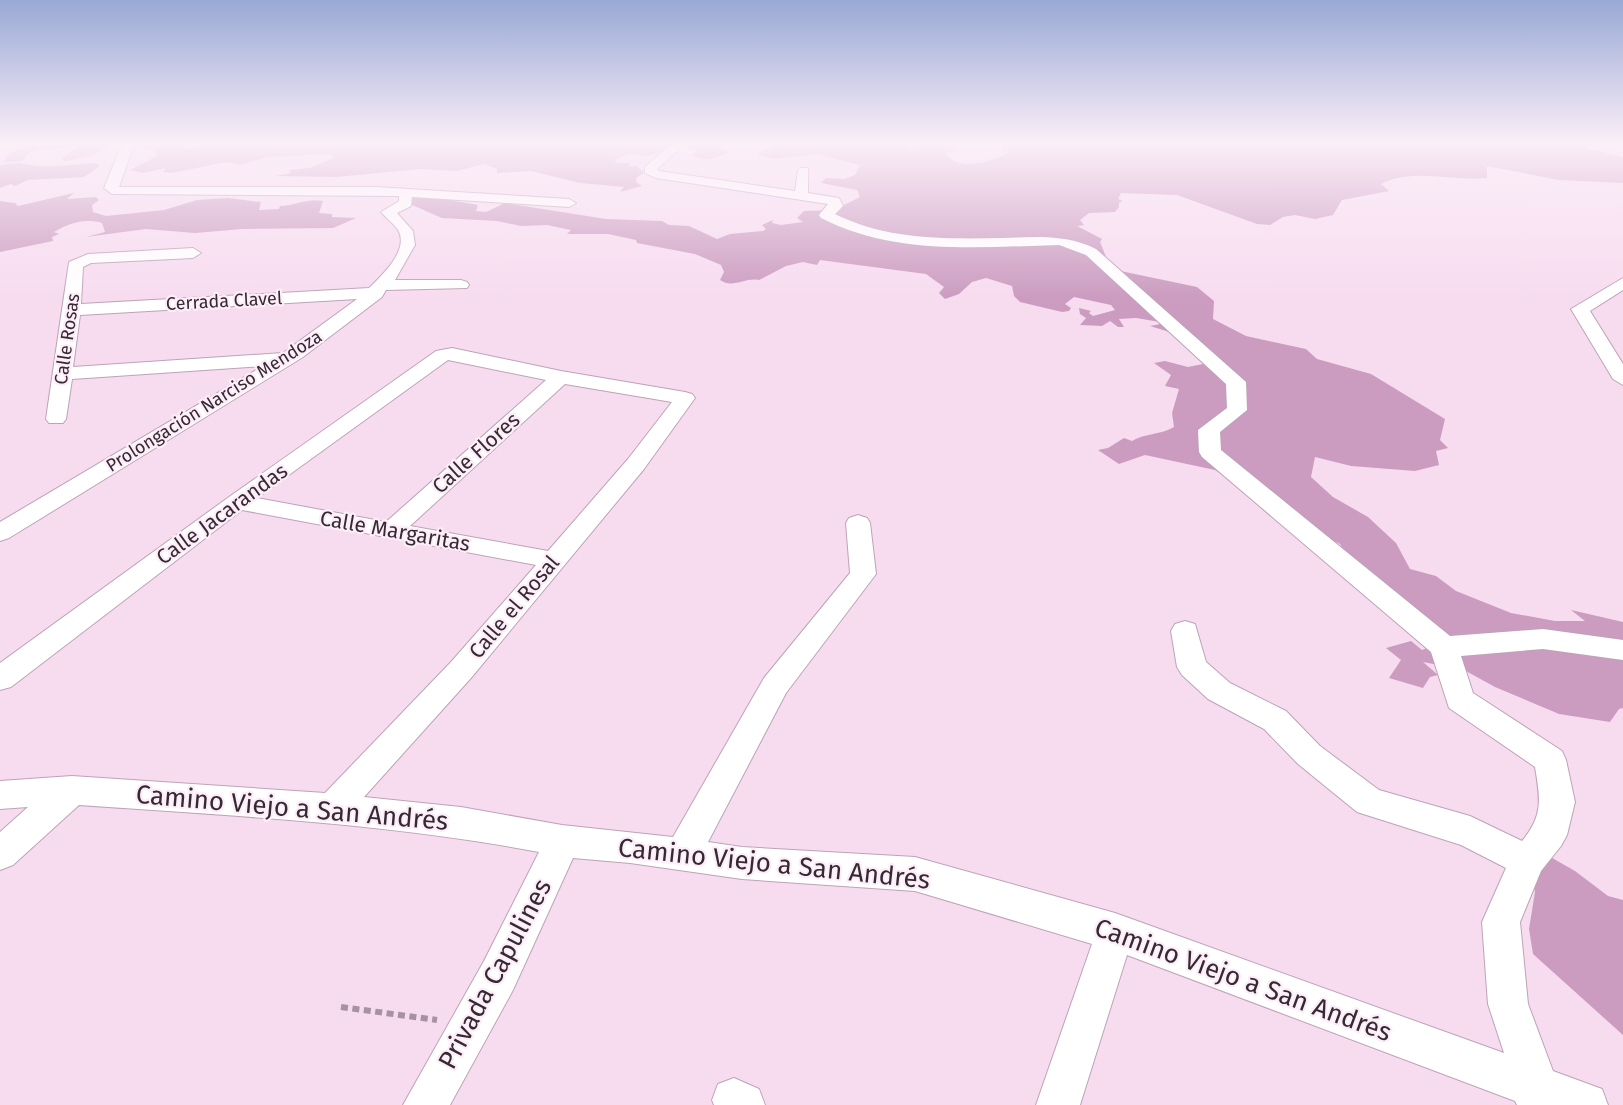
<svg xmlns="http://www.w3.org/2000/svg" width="1623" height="1105" font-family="'Fira Sans',sans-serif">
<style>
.forest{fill:#cb9cc0}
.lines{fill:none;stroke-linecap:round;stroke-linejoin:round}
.minor-casing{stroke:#bda3b7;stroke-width:2}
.path{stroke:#a692a1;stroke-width:6;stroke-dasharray:7 4.5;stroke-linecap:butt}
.minor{fill:#fff;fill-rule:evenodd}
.labels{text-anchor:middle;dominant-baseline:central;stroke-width:4.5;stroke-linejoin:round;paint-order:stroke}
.far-street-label{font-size:18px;fill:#342a31;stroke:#fdedf9}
.street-label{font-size:21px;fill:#342a31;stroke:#fdedf9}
.near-street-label{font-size:26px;fill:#342a31;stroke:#fdedf9}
</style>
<rect width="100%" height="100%" fill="#f7dcf0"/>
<!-- forest -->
<g class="forest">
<path d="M 32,144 L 118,144 L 109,145 L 93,155 L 66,161 L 61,159 L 78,146 L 31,151 L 22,161 L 4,162 L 8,154 Z"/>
<path d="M 133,144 L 187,144 L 181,149 L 201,147 L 198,146 L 206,144 L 722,144 L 718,148 L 730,151 C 717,159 705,162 692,155 L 698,149 L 674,146 L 650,156 L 629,154 L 614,160 L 618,163 L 631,163 L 628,166 L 637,166 L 644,173 L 637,177 L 636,182 L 642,186 L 620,192 L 624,187 L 580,183 L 531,171 L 497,173 L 497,169 L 484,164 L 457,171 L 419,169 L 336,177 L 275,176 L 291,173 L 289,170 L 310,168 L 335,157 L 330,154 L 268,157 L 240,165 L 227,162 L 171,173 L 163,172 L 166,168 L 143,173 L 130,170 L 157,156 L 155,151 L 143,148 L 147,146 Z"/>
<path d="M 778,144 L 913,144 L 907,147 L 910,149 L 923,144 L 956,144 L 955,150 L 945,153 C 959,174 995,160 1010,152 L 1003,150 L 1002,144 L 1584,144 L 1589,149 L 1623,157 L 1623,183 L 1559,180 L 1487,166 L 1487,178 C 1453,182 1413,167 1381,184 L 1389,191 L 1342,200 L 1333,215 L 1315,219 L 1295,215 L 1283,217 L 1270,225 L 1257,224 L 1177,195 L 1121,193 L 1118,199 L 1123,201 L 1119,203 L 1119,207 L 1115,212 L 1089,213 L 1080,220 L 1084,225 L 1077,226 L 1102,239 L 1100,242 L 1111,269 L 1197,287 L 1214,301 L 1213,319 L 1246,336 L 1306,349 L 1317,359 L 1371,374 L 1445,419 L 1440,440 L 1448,448 L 1436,451 L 1439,465 L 1415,471 L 1351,466 L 1315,457 L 1311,477 L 1333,497 L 1368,517 L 1396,543 L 1410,569 L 1436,576 L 1456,591 L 1511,613 L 1555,621 L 1585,621 L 1571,610 L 1623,622 L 1623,708 L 1619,709 L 1610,722 L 1559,714 L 1495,687 L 1464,670 L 1423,662 L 1438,675 L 1430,677 L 1423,688 L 1389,678 L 1401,660 L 1386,648 L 1411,641 L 1422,650 L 1435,645 L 1348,560 L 1340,544 L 1307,528 L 1215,470 L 1145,455 L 1119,464 L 1098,450 L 1108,448 L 1124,438 L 1132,441 C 1145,433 1161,435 1174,427 L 1172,413 L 1179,389 L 1165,386 L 1171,375 L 1154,363 L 1165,361 L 1188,367 L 1208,363 L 1176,334 L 1150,326 L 1166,323 L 1136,318 L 1119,319 L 1124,327 L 1118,327 L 1110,321 L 1102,326 L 1080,325 L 1086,318 L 1080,314 L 1079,308 L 1091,311 L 1089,313 L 1093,316 L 1115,310 L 1111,305 L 1074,297 L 1065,304 L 1071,308 L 1069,311 L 1062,312 L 1020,302 L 1014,296 L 1012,286 L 986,278 L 972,282 L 959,294 L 945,299 L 939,293 L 944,287 L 926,274 L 820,260 L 817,265 L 803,262 L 786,266 L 759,280 C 745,277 733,289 720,280 L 724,272 L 721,265 L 695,254 L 637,243 L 636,240 L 608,234 L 567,234 L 571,230 L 547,225 L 521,226 L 497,221 L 442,218 L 410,204 L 411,197 L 427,196 L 478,205 L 476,211 L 486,212 L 505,203 L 606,219 L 662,221 L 669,225 L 689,226 L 717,239 L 730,234 L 763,231 L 766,229 L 762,225 L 773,220 L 772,223 L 781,225 L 803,222 L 797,218 L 804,211 L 834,210 L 860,197 L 857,190 L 821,183 L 826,178 L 844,179 L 855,175 L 860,165 L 816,154 L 773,159 L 759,155 L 759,152 Z"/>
<path d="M 19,163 C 45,169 69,165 96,163 L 100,166 L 84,177 L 28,180 L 15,186 L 11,184 L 0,188 L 0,165 Z"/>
<path d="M 74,193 L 67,199 L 96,197 L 99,200 L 92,205 L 93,212 L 106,216 L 164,210 L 197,200 L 228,198 L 261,202 L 259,210 L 279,209 L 280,206 C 295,206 307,198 323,201 L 319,213 L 332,214 L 332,217 L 356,218 L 333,228 L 242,229 L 195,233 L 146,229 L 86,237 L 105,232 L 102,223 C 85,218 69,223 54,232 L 59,234 L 52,237 L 53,241 L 0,252 L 0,201 L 15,203 L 18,206 Z"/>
<path d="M 1540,851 L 1575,871 L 1608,896 L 1623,900 L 1623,1035 L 1533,954 L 1529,929 L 1535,892 L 1529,862 Z"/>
</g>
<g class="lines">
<!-- minor casing -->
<g class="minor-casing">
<g id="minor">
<path d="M 122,144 L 134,144 L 119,187 L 376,187 L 569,199 L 576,203 L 569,207 L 412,197 L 411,206 L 397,213 L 413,231 L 415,245 L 395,280 L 461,280 L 467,282 L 469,285 L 467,288 L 386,290 L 382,297 L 303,357 L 9,538 L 0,541 L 0,522 L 263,366 L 72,379 L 66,419 L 63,423 L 49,423 L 46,419 L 69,262 L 88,254 L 193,248 L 201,253 L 193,258 L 91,263 L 83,267 L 81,304 L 369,288 C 381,276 410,250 398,230 C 393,223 386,218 381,212 L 399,201 L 399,196 L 112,194 L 104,188 ZM 357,299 L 283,353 L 73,367 L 80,315 Z"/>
<path d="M 672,144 L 685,144 L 657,169 L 659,171 L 795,191 L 798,171 L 800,168 L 808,168 L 808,193 L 839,198 L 843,206 L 835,214 C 887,240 945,239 1002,238 C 1035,237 1066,234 1096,249 L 1246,382 L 1247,410 L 1220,432 L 1221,450 L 1450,636 L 1543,629 L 1623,640 L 1623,660 L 1543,649 L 1461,656 L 1473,693 L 1562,751 L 1566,760 L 1575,802 L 1567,835 L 1561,846 L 1541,871 L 1520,922 L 1528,1004 L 1553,1071 L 1602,1089 L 1608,1105 L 1517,1105 L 1515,1101 L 1127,955 L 1080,1105 L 1036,1105 L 1092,944 L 915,891 L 742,879 L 630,863 L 573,858 L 513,990 L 450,1105 L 403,1105 L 484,961 L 539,852 C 387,823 233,816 79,805 L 13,865 L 0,870 L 0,832 L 28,807 L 0,809 L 0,781 L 72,776 L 325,793 L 451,662 L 536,565 L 242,510 L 11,687 L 0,690 L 0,663 L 229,497 L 436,351 L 452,348 L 561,371 L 685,392 L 692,394 L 695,398 L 644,469 L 471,678 L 364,797 L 461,807 L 562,825 L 673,837 L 764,678 L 850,573 L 846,523 L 849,518 L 858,515 L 867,518 L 870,523 L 876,574 L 786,693 L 708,842 L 742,847 L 915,857 L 1115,913 L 1504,1053 L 1488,1004 L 1482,922 L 1506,868 L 1461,845 L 1357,812 L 1298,764 L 1264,729 L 1208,699 L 1182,675 L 1177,667 L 1171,631 L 1175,624 L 1185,621 L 1195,624 L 1206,662 L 1230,683 L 1286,711 L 1320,746 L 1379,790 L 1470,816 L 1522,841 C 1544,815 1540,798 1535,767 L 1449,708 L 1431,652 L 1202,457 L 1199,452 L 1198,430 L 1227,408 L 1226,384 L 1086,255 L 1059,245 C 979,247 895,256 821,218 L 819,215 L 828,204 L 656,178 L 645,173 L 645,167 ZM 448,360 L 546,380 L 386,522 L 257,498 ZM 565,384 L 672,402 L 628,459 L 548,551 L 410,526 Z"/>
<path d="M 1623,278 L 1623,290 L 1590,311 L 1623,364 L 1623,385 L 1613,379 L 1571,309 Z"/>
<path d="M 734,1078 L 759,1089 L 765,1105 L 714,1105 L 712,1100 L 718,1084 Z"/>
</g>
</g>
<!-- path -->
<path class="path" d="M 341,1007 L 437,1020"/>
<!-- minor -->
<use href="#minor" class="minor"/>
</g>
<!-- sky -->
<linearGradient id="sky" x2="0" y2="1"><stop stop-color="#99a8d5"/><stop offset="0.48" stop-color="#fbeff8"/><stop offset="1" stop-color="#fbeff8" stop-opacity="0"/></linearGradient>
<rect width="1623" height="298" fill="url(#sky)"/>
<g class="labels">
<!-- far-street labels -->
<g class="far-street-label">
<text transform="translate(224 301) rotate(-3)">Cerrada Clavel</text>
<text transform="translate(67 339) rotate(-82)">Calle Rosas</text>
<text transform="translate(214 401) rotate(-32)">Prolongación Narciso Mendoza</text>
</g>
<!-- street labels -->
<g class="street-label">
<text transform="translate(476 453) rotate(-42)">Calle Flores</text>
<text transform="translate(222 514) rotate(-36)">Calle Jacarandas</text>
<text transform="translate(395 531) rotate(10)">Calle Margaritas</text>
<text transform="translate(514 607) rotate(-50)">Calle el Rosal</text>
</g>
<!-- near-street labels -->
<g class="near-street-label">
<text transform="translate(292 808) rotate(5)">Camino Viejo a San Andrés</text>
<text transform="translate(774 864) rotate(6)">Camino Viejo a San Andrés</text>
<text transform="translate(495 974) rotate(-62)">Privada Capulines</text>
<text transform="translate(1243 980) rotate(20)">Camino Viejo a San Andrés</text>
</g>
</g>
</svg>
